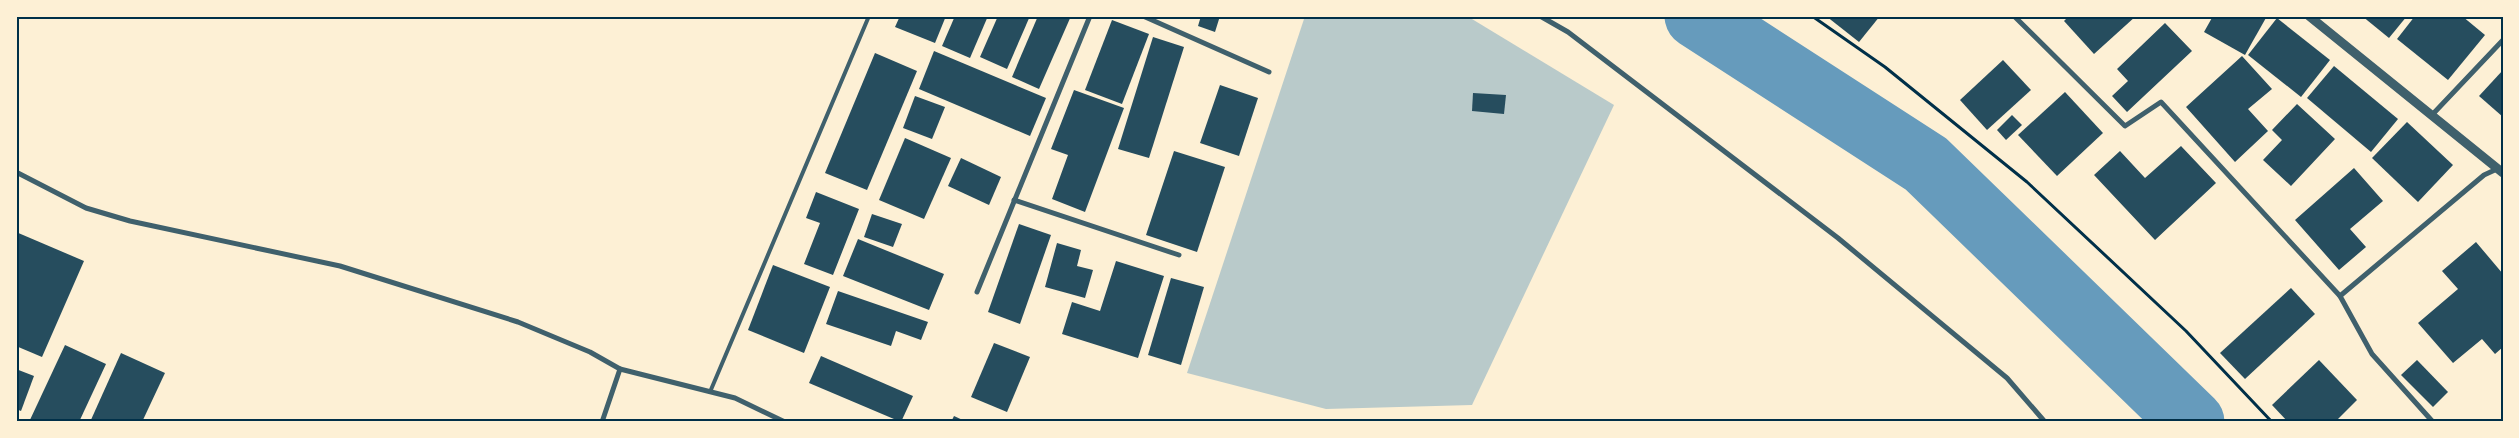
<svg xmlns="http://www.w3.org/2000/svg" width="2519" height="438" font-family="'Open Sans',sans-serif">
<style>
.green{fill:#b9caca}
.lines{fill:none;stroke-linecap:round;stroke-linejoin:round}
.river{stroke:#669bbc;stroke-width:65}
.building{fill:#264d5e}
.path{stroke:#003049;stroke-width:3}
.service{stroke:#3f606c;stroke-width:4}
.minor{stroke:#3f606c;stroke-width:5}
.tertiary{stroke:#3f606c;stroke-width:9}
.neatline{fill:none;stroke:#003049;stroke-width:2}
</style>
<rect width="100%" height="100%" fill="#fdf0d5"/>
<!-- green -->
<path class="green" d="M 1305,16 L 1467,16 L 1614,105 L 1472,405 L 1326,409 L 1187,373 Z"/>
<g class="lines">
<!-- river -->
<path class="river" d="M 1697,16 L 1926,164 L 2192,422"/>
</g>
<!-- building -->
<g class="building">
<path d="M 900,16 L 946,16 L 935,43 L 895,27 Z"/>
<path d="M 955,16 L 988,16 L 970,58 L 942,46 Z"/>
<path d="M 998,16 L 1030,16 L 1007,69 L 980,57 Z"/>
<path d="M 1038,16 L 1071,16 L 1039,89 L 1012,77 Z"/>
<path d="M 1201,16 L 1220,16 L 1215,32 L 1198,26 Z"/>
<path d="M 1826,16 L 1880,16 L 1859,42 Z"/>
<path d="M 2069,16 L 2136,16 L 2094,54 L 2064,21 Z"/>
<path d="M 2213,16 L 2267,16 L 2245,55 L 2204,32 Z"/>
<path d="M 2362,16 L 2407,16 L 2389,38 Z"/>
<path d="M 2415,16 L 2462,16 L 2485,35 L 2448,80 L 2397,39 Z"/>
<path d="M 2277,18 L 2330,60 L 2301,97 L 2248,55 Z"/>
<path d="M 1112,20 L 1149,34 L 1122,104 L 1085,90 Z"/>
<path d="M 2165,23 L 2192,51 L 2127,112 L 2112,96 L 2128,81 L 2117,69 Z"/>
<path d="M 1153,37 L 1184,47 L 1149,158 L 1118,149 Z"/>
<path d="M 934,51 L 1046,98 L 1030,136 L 919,89 Z"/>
<path d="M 875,53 L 917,71 L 867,190 L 825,173 Z"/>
<path d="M 2242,56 L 2272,89 L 2248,109 L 2268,131 L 2235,162 L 2186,107 Z"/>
<path d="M 2003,60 L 2031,90 L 1987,130 L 1960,100 Z"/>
<path d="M 2334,66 L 2398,119 L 2371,152 L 2307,98 Z"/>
<path d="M 2503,70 L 2503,117 L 2479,96 Z"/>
<path d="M 1220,85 L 1258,98 L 1239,156 L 1200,143 Z"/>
<path d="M 1074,90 L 1124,108 L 1085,212 L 1052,199 L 1068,155 L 1051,149 Z"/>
<path d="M 2065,92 L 2103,133 L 2057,176 L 2018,135 Z"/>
<path d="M 1473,93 L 1506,95 L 1504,114 L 1472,111 Z"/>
<path d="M 915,96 L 945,107 L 932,139 L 903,128 Z"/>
<path d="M 2297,104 L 2335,139 L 2291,186 L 2263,160 L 2282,140 L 2272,130 Z"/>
<path d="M 2012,115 L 2022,125 L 2006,140 L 1997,130 Z"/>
<path d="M 2407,122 L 2453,165 L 2418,202 L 2372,158 Z"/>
<path d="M 905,138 L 951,158 L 924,219 L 879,200 Z"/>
<path d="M 2181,146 L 2216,183 L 2155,240 L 2094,175 L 2120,151 L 2145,178 Z"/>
<path d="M 1174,151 L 1225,167 L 1197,252 L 1146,235 Z"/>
<path d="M 961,158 L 1001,177 L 989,205 L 948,186 Z"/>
<path d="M 2354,168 L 2383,201 L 2350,229 L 2366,247 L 2339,270 L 2295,220 Z"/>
<path d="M 816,192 L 859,209 L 833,275 L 804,264 L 820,223 L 806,218 Z"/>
<path d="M 872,214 L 902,224 L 893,247 L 864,237 Z"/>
<path d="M 1019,224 L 1051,235 L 1020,324 L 988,312 Z"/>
<path d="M 16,232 L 84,261 L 42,357 L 16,346 Z"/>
<path d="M 858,239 L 944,274 L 929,310 L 843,276 Z"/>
<path d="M 2476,242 L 2503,274 L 2503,347 L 2495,354 L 2482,339 L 2453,363 L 2418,323 L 2458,289 L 2442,271 Z"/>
<path d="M 1057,243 L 1081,250 L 1077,266 L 1093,270 L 1085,298 L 1045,287 Z"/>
<path d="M 1116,261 L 1164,276 L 1138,358 L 1062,334 L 1072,302 L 1100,311 Z"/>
<path d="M 773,265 L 830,287 L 804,353 L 748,330 Z"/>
<path d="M 1171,278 L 1204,287 L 1181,365 L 1148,355 Z"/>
<path d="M 2291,288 L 2315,314 L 2245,379 L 2220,353 Z"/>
<path d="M 838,291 L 928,322 L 921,340 L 896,331 L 891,346 L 826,324 Z"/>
<path d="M 994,343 L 1030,357 L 1007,412 L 971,397 Z"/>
<path d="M 65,345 L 106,364 L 79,422 L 29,422 Z"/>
<path d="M 121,353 L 165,373 L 142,422 L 90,422 Z"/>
<path d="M 821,356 L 913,396 L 901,422 L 809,383 Z"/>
<path d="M 2319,360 L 2357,400 L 2335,422 L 2288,422 L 2272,405 Z"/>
<path d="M 2417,360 L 2448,392 L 2433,407 L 2401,375 Z"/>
<path d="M 16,369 L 34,376 L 21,411 L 16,409 Z"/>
<path d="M 954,416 L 967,422 L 951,422 Z"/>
</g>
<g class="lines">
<!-- path -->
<path class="path" d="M 1812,16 L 1885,67 L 2027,182 L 2186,331 L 2272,422"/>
<!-- service -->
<path class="service" d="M 710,392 L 869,16"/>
<!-- minor -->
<g class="minor">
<path d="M 1143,16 L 1269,72"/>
<path d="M 1540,16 L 1568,32 L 1838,238 L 2007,378 L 2045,422"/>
<path d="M 2014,16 L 2125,126 L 2161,102 L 2340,296"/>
<path d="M 2431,116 L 2503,40"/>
<path d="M 16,172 L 86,208 L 130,221 L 340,266 L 518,322 L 590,352 L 620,369 L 602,422"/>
<path d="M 1014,200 L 1179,255"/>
<path d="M 977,292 L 1090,16"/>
<path d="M 620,369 L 735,398 L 785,422"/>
<path d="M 2433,422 L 2372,354 L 2340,296 L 2484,175 L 2497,169"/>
</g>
<!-- tertiary -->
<path class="tertiary" d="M 2309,16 L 2503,173"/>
</g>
<!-- border -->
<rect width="2519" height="438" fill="none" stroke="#fdf0d5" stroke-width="35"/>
<rect x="18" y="18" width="2484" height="402" class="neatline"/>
</svg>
